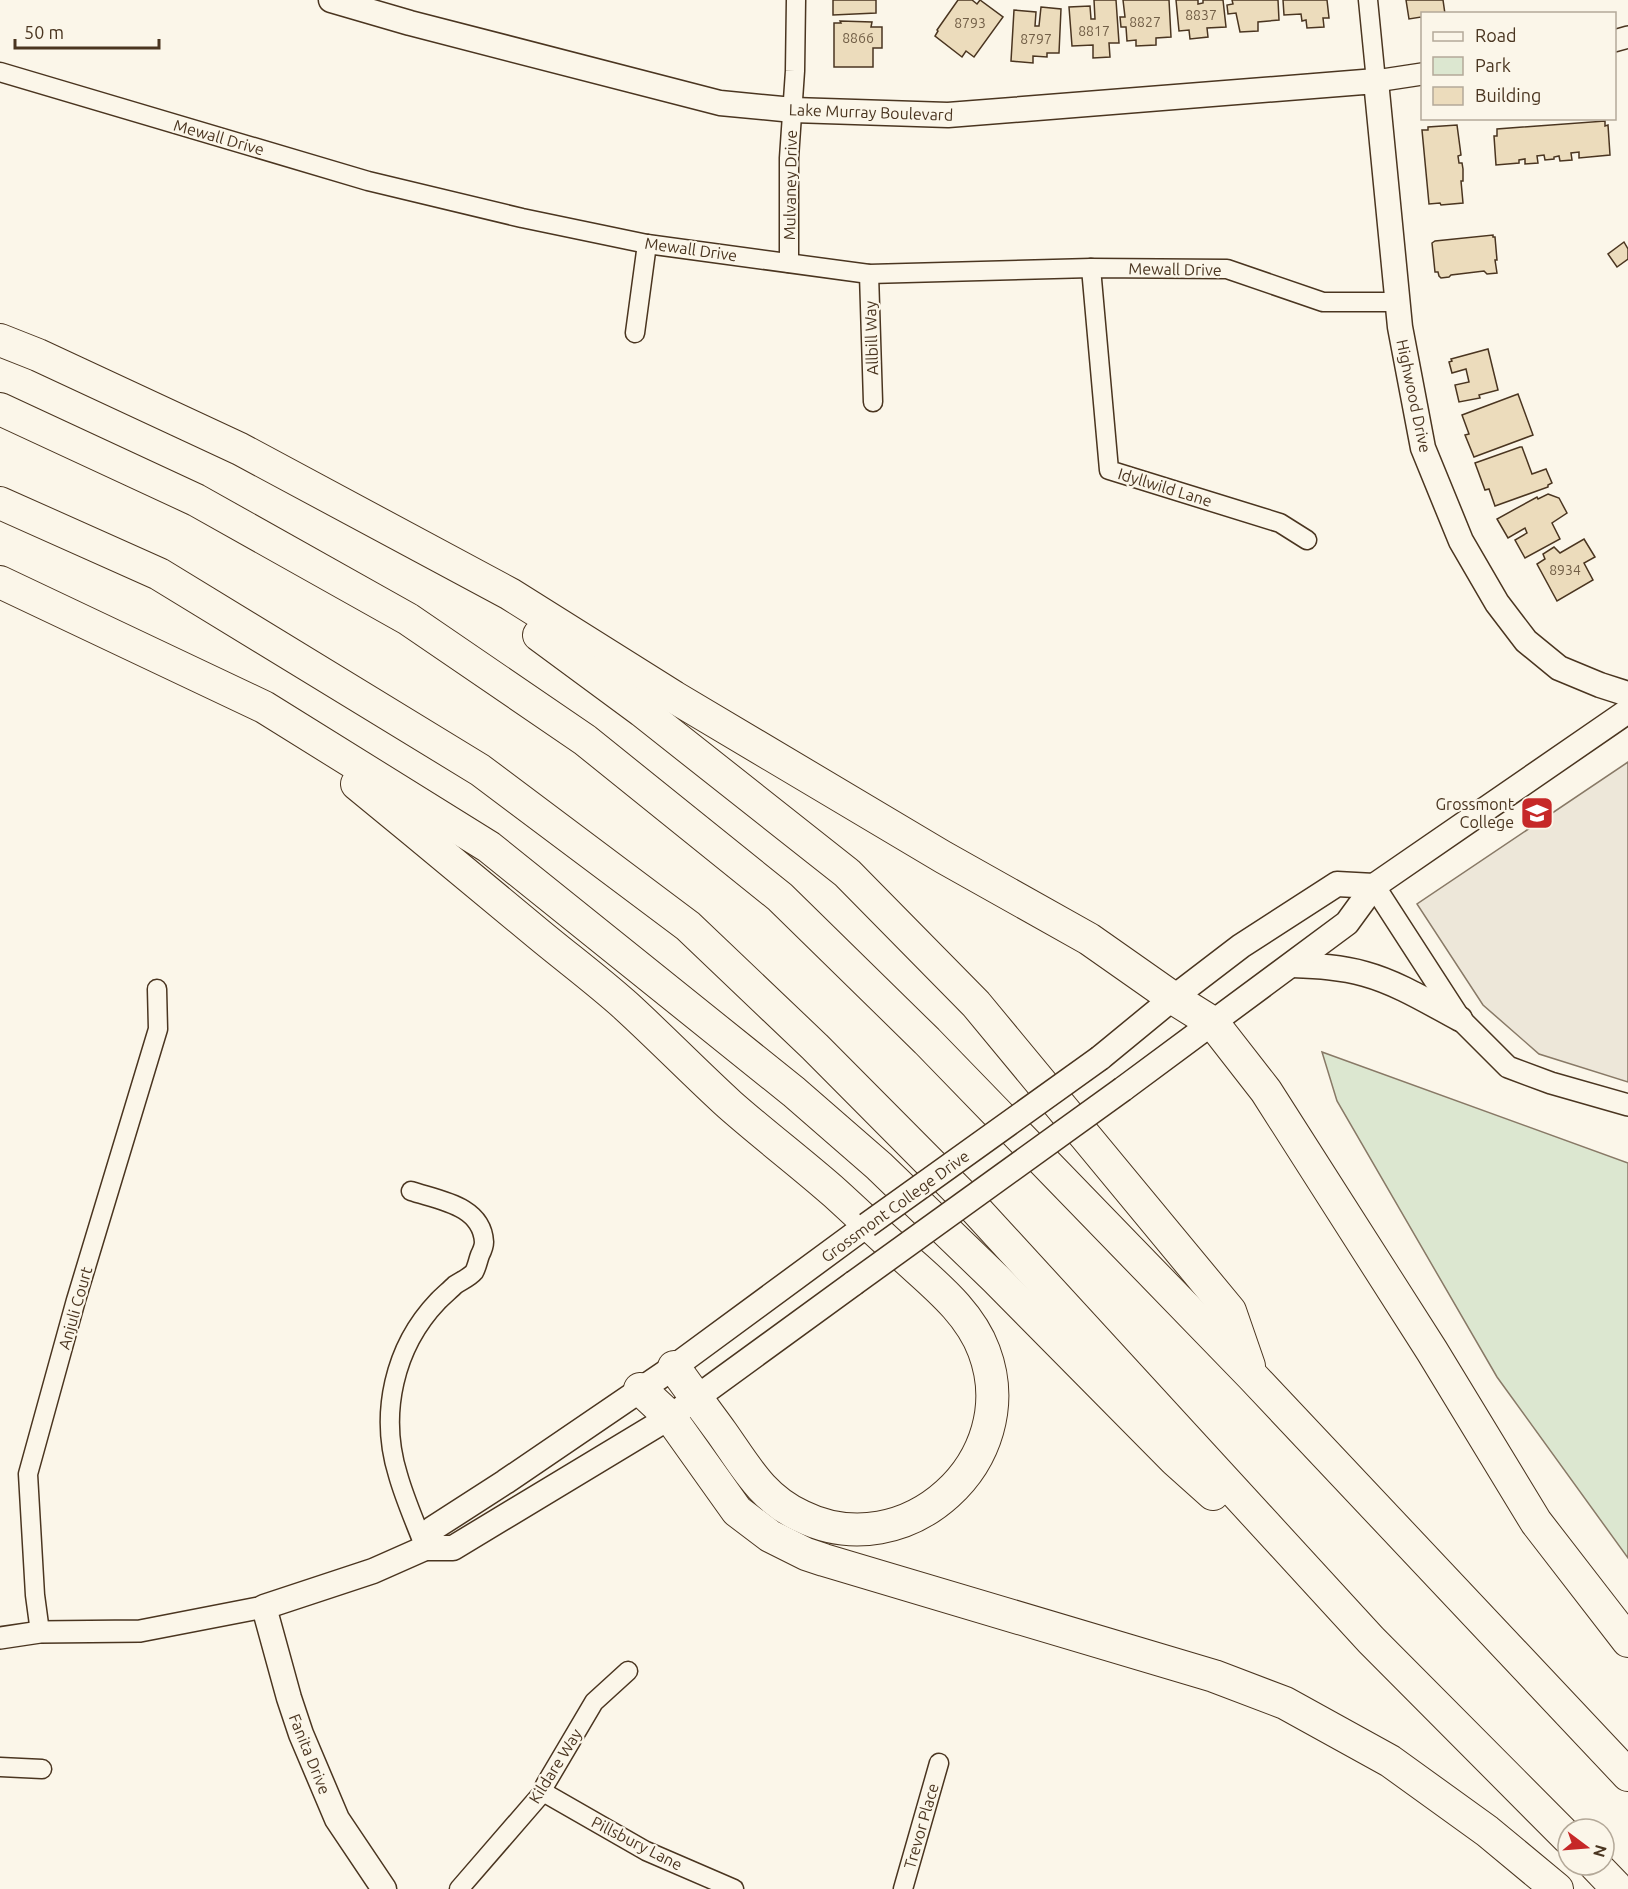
<svg xmlns="http://www.w3.org/2000/svg" width="1628" height="1889" font-family="Ubuntu,sans-serif">
<style>
.green{fill:#dce7d0;stroke:#887966;stroke-width:1.5}
.parking{fill:#ede7d9;stroke:#887966;stroke-width:1.5}
.building{fill:#ecdcbc;stroke:#4a3520;stroke-width:1.5}
.lines{fill:none;stroke-linecap:round;stroke-linejoin:round}
.minor-casing{stroke:#4a3520;stroke-width:21}
.tertiary-casing{stroke:#4a3520;stroke-width:24}
.secondary-casing{stroke:#4a3520;stroke-width:27}
.motorway-casing{stroke:#4a3520;stroke-width:34}
.minor{stroke:#fbf6e9;stroke-width:18}
.tertiary{stroke:#fbf6e9;stroke-width:21}
.secondary{stroke:#fbf6e9;stroke-width:24}
.motorway{stroke:#fbf6e9;stroke-width:32}
.secondary-bridge-casing{stroke:#4a3520;stroke-width:27;stroke-linecap:butt}
.secondary-bridge{stroke:#fbf6e9;stroke-width:24}
.labels{text-anchor:middle;dominant-baseline:central;stroke-width:4.5;stroke-linejoin:round;paint-order:stroke}
.number-label{font-size:14px;fill:#725f47}
.street-label{font-size:16px;fill:#4a3520;stroke:#fbf6e9}
.poi-label{font-size:16px;fill:#4a3520;stroke:#fbf6e9;text-anchor:end}
</style>
<rect width="100%" height="100%" fill="#fbf6e9"/>
<!-- green -->
<path class="green" d="M 1322,1052 L 1628,1163 L 1628,1558 L 1497,1377 L 1337,1101 Z"/>
<!-- parking -->
<path class="parking" d="M 1628,762 L 1628,1082 L 1539,1054 L 1483,1005 L 1417,904 Z"/>
<!-- building -->
<g class="building">
<path d="M 833,0 L 876,0 L 876,13 L 833,15 Z"/>
<path d="M 958,0 L 972,0 L 977,4 L 980,0 L 1003,17 L 974,57 L 966,51 L 962,57 L 935,36 L 938,31 L 937,30 Z"/>
<path d="M 1094,0 L 1116,0 L 1119,43 L 1109,43 L 1110,57 L 1093,58 L 1093,45 L 1072,46 L 1069,7 L 1090,6 L 1091,19 L 1095,19 Z"/>
<path d="M 1123,0 L 1169,0 L 1171,37 L 1156,38 L 1156,45 L 1136,46 L 1136,40 L 1127,41 L 1126,27 L 1121,27 L 1120,17 L 1125,17 Z"/>
<path d="M 1176,0 L 1198,0 L 1198,4 L 1203,3 L 1203,0 L 1223,0 L 1226,27 L 1207,28 L 1208,37 L 1190,39 L 1189,30 L 1179,31 Z"/>
<path d="M 1232,0 L 1278,0 L 1279,20 L 1258,22 L 1258,31 L 1240,32 L 1236,13 L 1228,14 L 1227,5 L 1233,4 Z"/>
<path d="M 1283,0 L 1327,0 L 1329,18 L 1323,18 L 1324,27 L 1307,28 L 1306,20 L 1302,21 L 1301,14 L 1284,15 Z"/>
<path d="M 1406,0 L 1443,0 L 1445,14 L 1422,14 L 1422,19 L 1421,17 L 1409,19 Z"/>
<path d="M 1041,7 L 1061,9 L 1059,53 L 1047,53 L 1047,57 L 1033,56 L 1033,63 L 1011,61 L 1014,10 L 1036,12 L 1035,26 L 1039,26 Z"/>
<path d="M 840,21 L 872,22 L 871,27 L 882,27 L 882,48 L 873,48 L 873,67 L 834,67 L 834,23 L 841,23 Z"/>
<path d="M 1605,121 L 1605,126 L 1608,125 L 1610,155 L 1579,158 L 1579,152 L 1571,153 L 1572,160 L 1560,161 L 1559,156 L 1554,157 L 1554,159 L 1545,160 L 1544,155 L 1537,156 L 1538,163 L 1525,164 L 1525,159 L 1519,160 L 1519,163 L 1496,165 L 1494,136 L 1497,136 L 1497,129 Z"/>
<path d="M 1457,125 L 1461,155 L 1458,156 L 1459,163 L 1462,163 L 1463,169 L 1463,181 L 1461,181 L 1463,203 L 1441,205 L 1440,203 L 1429,204 L 1422,130 L 1428,130 L 1428,127 Z"/>
<path d="M 1493,235 L 1493,237 L 1495,237 L 1497,260 L 1495,260 L 1497,273 L 1487,274 L 1484,271 L 1451,275 L 1449,277 L 1441,278 L 1439,276 L 1438,272 L 1435,272 L 1432,243 L 1435,241 Z"/>
<path d="M 1624,242 L 1628,249 L 1628,259 L 1617,267 L 1608,254 Z"/>
<path d="M 1488,349 L 1498,390 L 1479,395 L 1480,398 L 1459,402 L 1455,385 L 1469,382 L 1466,369 L 1452,373 L 1449,362 L 1452,361 L 1451,359 Z"/>
<path d="M 1518,394 L 1533,435 L 1474,457 L 1465,435 L 1469,434 L 1462,415 Z"/>
<path d="M 1520,447 L 1522,447 L 1532,474 L 1546,469 L 1552,483 L 1548,485 L 1548,487 L 1495,506 L 1489,489 L 1485,490 L 1475,463 Z"/>
<path d="M 1548,494 L 1559,498 L 1567,513 L 1552,523 L 1560,539 L 1525,558 L 1515,540 L 1527,533 L 1525,528 L 1508,538 L 1497,519 L 1537,497 L 1538,499 Z"/>
<path d="M 1584,539 L 1595,557 L 1584,563 L 1593,580 L 1557,601 L 1537,564 L 1545,559 L 1543,554 L 1554,547 L 1560,553 Z"/>
</g>
<g class="lines">
<!-- minor casing -->
<g class="minor-casing">
<g id="minor">
<path d="M 1368,0 L 1376,81"/>
<path d="M 0,72 L 368,181 L 522,218 L 647,244 L 869,274 L 1091,268 L 1227,269 L 1323,302 L 1398,302"/>
<path d="M 789,263 L 789,158 L 795,71 L 796,0"/>
<path d="M 1091,268 L 1109,470 L 1280,523 L 1307,540"/>
<path d="M 869,274 L 873,402"/>
<path d="M 635,333 L 647,244"/>
<path d="M 411,1191 C 438,1200 482,1205 484,1242 C 484,1246 482,1251 480,1255 C 478,1260 477,1267 474,1272 C 470,1277 461,1281 455,1285 C 450,1290 444,1295 438,1301 C 394,1347 379,1414 398,1475 C 405,1500 416,1524 425,1548"/>
<path d="M 40,1632 L 35,1595 L 28,1474 L 76,1300 L 158,1029 L 157,989"/>
<path d="M 0,1767 L 42,1769"/>
<path d="M 543,1792 L 646,1851 L 734,1889"/>
<path d="M 459,1889 L 543,1792 L 545,1785 L 594,1702 L 628,1671"/>
<path d="M 903,1889 L 939,1763"/>
</g>
</g>
<!-- tertiary casing -->
<g class="tertiary-casing">
<g id="tertiary">
<path d="M 1614,41 L 1628,37"/>
<path d="M 1376,81 L 1422,74"/>
<path d="M 1374,886 L 1460,1019 L 1508,1067 L 1551,1083 L 1628,1105"/>
<path d="M 0,1638 L 40,1632 L 140,1631 L 264,1607"/>
</g>
</g>
<!-- secondary casing -->
<g class="secondary-casing">
<g id="secondary">
<path d="M 331,0 L 410,23 L 720,103 L 793,110 L 948,115 L 1376,81 L 1400,327 L 1423,448 L 1461,541 L 1497,603 L 1526,641 L 1559,668 L 1600,685 L 1628,694"/>
<path d="M 1292,965 C 1316,966 1341,967 1365,974 C 1398,983 1430,1003 1460,1019"/>
<path d="M 1100,1058 L 1173,998 L 1241,946 L 1337,884 L 1374,886"/>
<path d="M 1123,1089 L 1347,923 L 1374,886 L 1628,711"/>
<path d="M 425,1548 L 432,1529 L 505,1482 L 674,1367 L 867,1225"/>
<path d="M 384,1889 L 337,1819 L 301,1734 L 289,1698 L 264,1607 L 373,1571 L 425,1548 L 453,1548 L 670,1417 L 854,1283"/>
</g>
</g>
<!-- motorway casing -->
<g class="motorway-casing">
<g id="motorway">
<path d="M 0,340 L 38,355 L 240,449 L 510,594 L 674,697 L 943,857 L 1089,939 L 1173,998 L 1213,1023 L 1266,1091 L 1432,1351 L 1536,1522 L 1628,1641"/>
<path d="M 0,409 L 196,500 L 408,619 L 585,740 L 780,897 L 927,1041 L 1252,1376 L 1628,1775"/>
<path d="M 0,503 L 159,574 L 480,770 L 688,926 L 815,1047 L 969,1202 L 1371,1640 L 1568,1838"/>
<path d="M 0,582 L 264,707 L 489,847 L 794,1092 L 879,1166 L 996,1279 L 1175,1460 L 1213,1494"/>
<path d="M 539,635 L 642,711 L 847,873 L 976,1004 L 1230,1311 L 1249,1366"/>
<path d="M 357,784 C 417,833 477,883 536,932 C 566,957 597,980 626,1006 C 661,1038 695,1073 730,1105 C 764,1135 801,1163 835,1193 C 857,1213 878,1233 900,1253 C 931,1282 969,1310 984,1351 C 1025,1460 906,1568 801,1516 C 762,1498 746,1467 722,1433 C 706,1411 690,1390 674,1367"/>
<path d="M 640,1389 L 670,1417 L 737,1511 L 770,1536 L 806,1554 L 824,1560 L 1214,1676 L 1285,1703 L 1390,1761 L 1487,1831 L 1557,1889"/>
<path d="M 1595,1865 L 1618,1889"/>
</g>
</g>
<!-- minor -->
<use href="#minor" class="minor"/>
<!-- tertiary -->
<use href="#tertiary" class="tertiary"/>
<!-- secondary -->
<use href="#secondary" class="secondary"/>
<!-- motorway -->
<use href="#motorway" class="motorway"/>
<!-- secondary-bridge casing -->
<g class="secondary-bridge-casing">
<g id="secondary-bridge">
<path d="M 867,1225 L 1100,1058"/>
<path d="M 854,1283 L 1123,1089"/>
</g>
</g>
<!-- secondary-bridge -->
<use href="#secondary-bridge" class="secondary-bridge"/>
</g>
<!-- icons -->
<defs>
<g id="university-square" transform="scale(1.725)"><rect x="-9" y="-9" width="18" height="18" rx="4" fill="#c62828" stroke="#fbf6e9"/><path d="M0-5L7-2L0 1L-7-2ZM-4 1L0 2.5L4 1V4Q0 6-4 4Z" fill="#fff"/></g>
</defs>
<g fill-rule="evenodd">
<use href="#university-square" x="1537" y="813"/>
</g>
<g class="labels">
<!-- number labels -->
<g class="number-label">
<text x="1201" y="15">8837</text>
<text x="1145" y="22">8827</text>
<text x="970" y="23">8793</text>
<text x="1094" y="31">8817</text>
<text x="858" y="38">8866</text>
<text x="1036" y="39">8797</text>
<text x="1565" y="570">8934</text>
</g>
<!-- street labels -->
<g class="street-label">
<text transform="translate(871 112) rotate(2)">Lake Murray Boulevard</text>
<text transform="translate(219 137) rotate(16)">Mewall Drive</text>
<text transform="translate(790 185) rotate(-89)">Mulvaney Drive</text>
<text transform="translate(691 249) rotate(8)">Mewall Drive</text>
<text transform="translate(1175 269) rotate(1)">Mewall Drive</text>
<text transform="translate(871 338) rotate(-92)">Allbill Way</text>
<text transform="translate(1414 396) rotate(78)">Highwood Drive</text>
<text transform="translate(1165 487) rotate(17)">Idyllwild Lane</text>
<text transform="translate(895 1206) rotate(-36)">Grossmont College Drive</text>
<text transform="translate(75 1308) rotate(-74)">Anjuli Court</text>
<text transform="translate(310 1754) rotate(68)">Fanita Drive</text>
<text transform="translate(555 1766) rotate(-58)">Kildare Way</text>
<text transform="translate(921 1826) rotate(-74)">Trevor Place</text>
<text transform="translate(637 1843) rotate(27)">Pillsbury Lane</text>
</g>
<!-- poi labels -->
<g class="poi-label">
<text x="1514" y="804">Grossmont<tspan x="1514" dy="18">College</tspan></text>
</g>
</g>
<!-- legend -->
<rect x="1421" y="12" width="195" height="108" fill="#fbf6e9" stroke="#b4a999" stroke-width="1.5"/>
<rect x="1433" y="32" width="30" height="9" fill="#fbf6e9" stroke="#b4a999" stroke-width="1.5"/>
<text x="1475" y="42" font-size="18" fill="#4a3520">Road</text>
<rect x="1433" y="57" width="30" height="18" fill="#dce7d0" stroke="#b4a999" stroke-width="1.5"/>
<text x="1475" y="72" font-size="18" fill="#4a3520">Park</text>
<rect x="1433" y="87" width="30" height="18" fill="#ecdcbc" stroke="#b4a999" stroke-width="1.5"/>
<text x="1475" y="102" font-size="18" fill="#4a3520">Building</text>
<!-- north arrow -->
<g transform="translate(1586 1847) rotate(106)"><circle r="28" fill="#fbf6e9" stroke="#b4a999" stroke-width="1.5"/>
<path d="M0-4.5L10 22L0 15L-10 22Z" fill="#c62828"/>
<text y="-9" font-size="16" font-weight="bold" text-anchor="middle" fill="#4a3520">N</text>
</g>
<!-- scale -->
<path d="M15 39v9h144v-9" fill="none" stroke="#4a3520" stroke-width="3"/>
<text x="24" y="39" font-size="18" fill="#4a3520" stroke="#fbf6e9" stroke-width="4.5" paint-order="stroke">50 m</text>
</svg>
